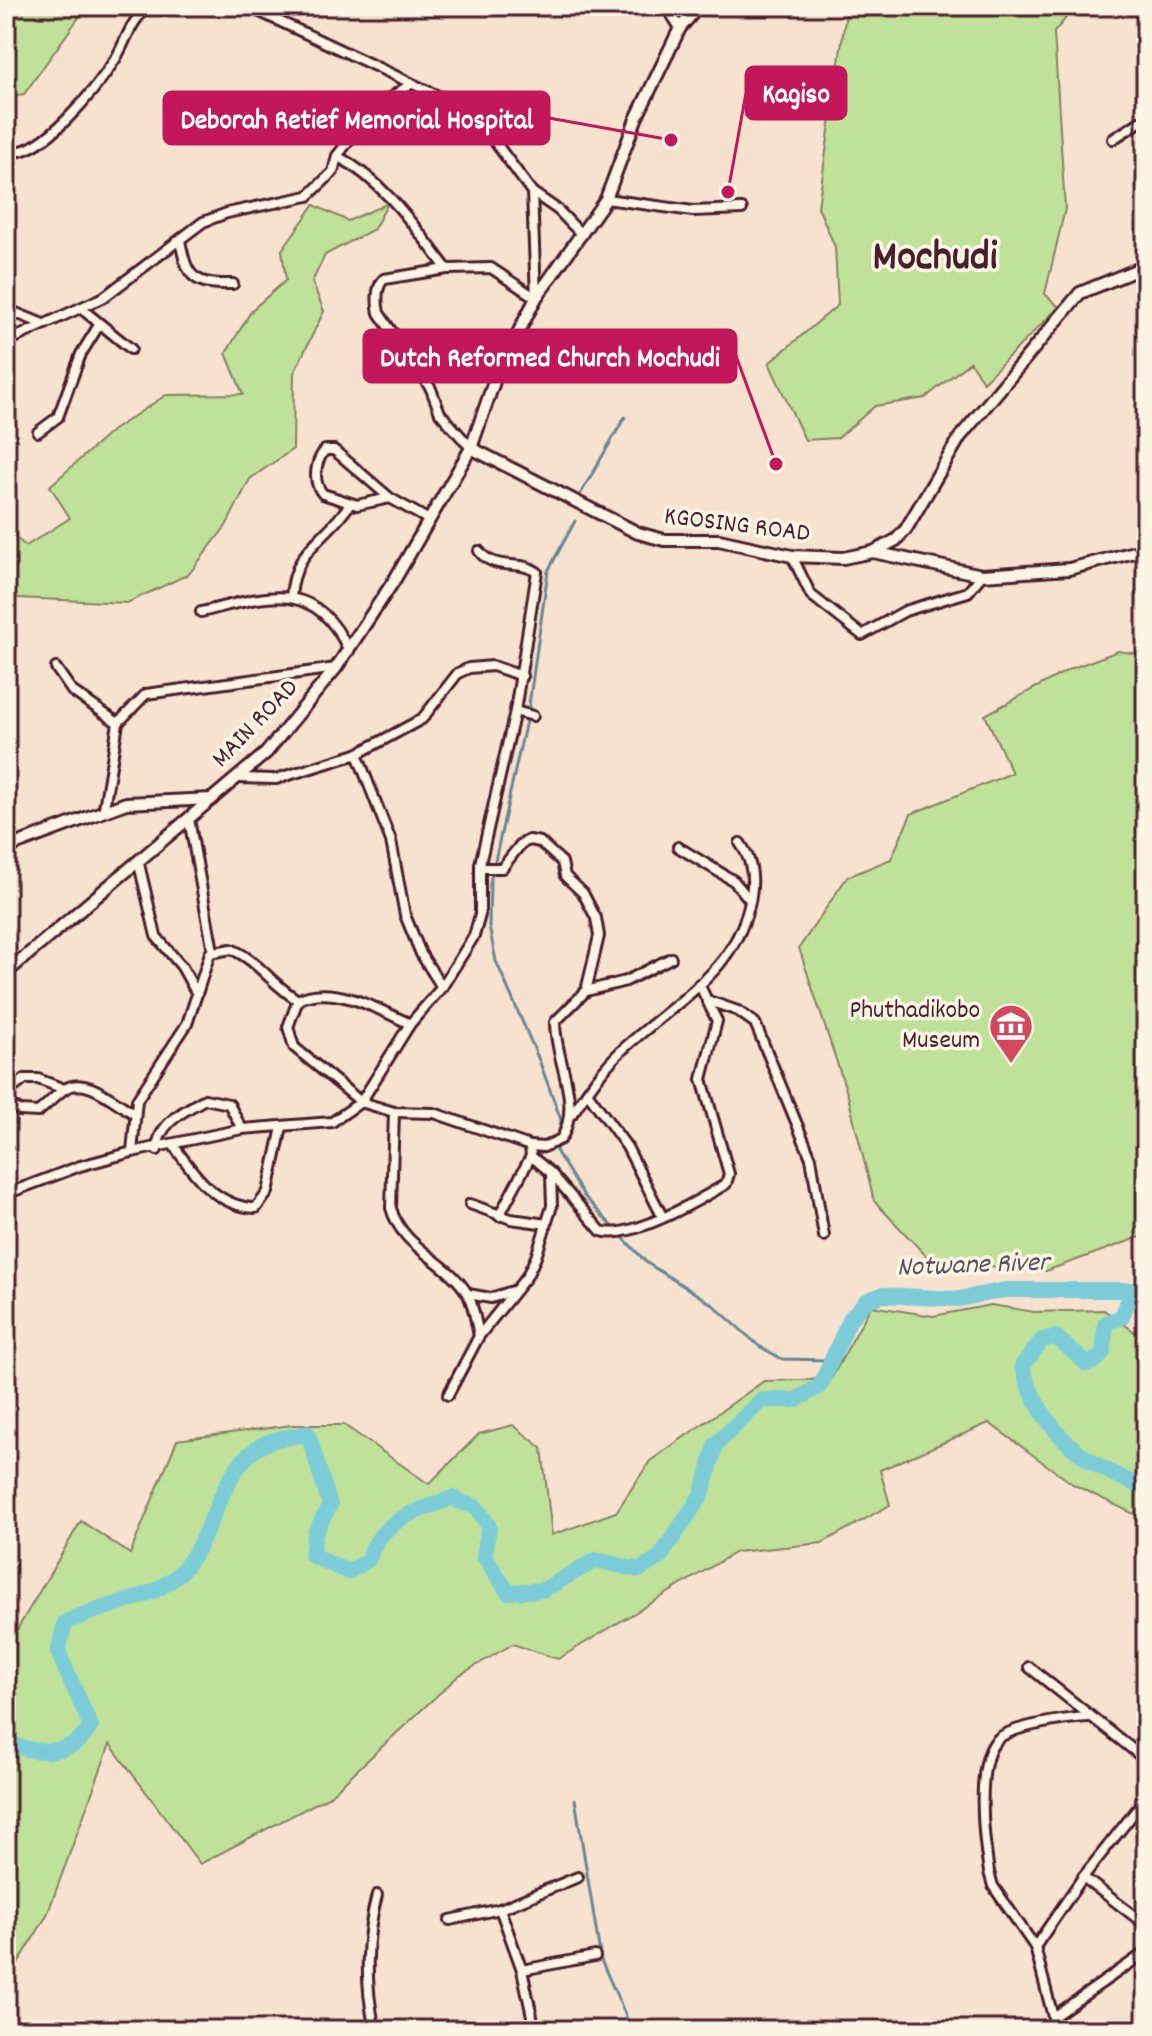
<svg xmlns="http://www.w3.org/2000/svg" width="1152" height="2036" font-family="Dekko,sans-serif">
<style>
.green{fill:#c0e199;stroke:#858062;stroke-width:2}
.lines{fill:none;stroke-linecap:round;stroke-linejoin:round}
.stream{stroke:#688793;stroke-width:3}
.river{stroke:#7cccd8;stroke-width:16}
.minor-casing{stroke:#4a1f2b;stroke-width:14}
.tertiary-casing{stroke:#4a1f2b;stroke-width:16}
.minor{stroke:#fcf5e5;stroke-width:8}
.tertiary{stroke:#fcf5e5;stroke-width:10}
.labels{text-anchor:middle;dominant-baseline:central;stroke-width:7;stroke-linejoin:round;paint-order:stroke}
.street-label{font-size:26px;fill:#4a1f2b;stroke:#fcf5e5}
.poi-label{font-size:26px;fill:#4a1f2b;stroke:#fcf5e5;text-anchor:end}
.water-label{font-size:28px;font-style:italic;fill:#59535f;stroke:#fcf5e5}
.town-label{font-size:42px;font-weight:bold;fill:#4a1f2b;stroke:#fcf5e5}
.leader{fill:none;stroke:#c2185b;stroke-width:3}
.callout-dot{fill:#c2185b;stroke:#fcf5e5;stroke-width:3}
.callout{fill:#c2185b;stroke:#c2185b;stroke-width:3}
.callout-label{font-size:28px;text-anchor:middle;font-weight:bold;fill:#fff}
</style>
<rect width="100%" height="100%" fill="#f7e2d0"/>
<filter id="ink" filterUnits="userSpaceOnUse"><feTurbulence type="fractalNoise" baseFrequency=".0125" numOctaves="2"/><feDisplacementMap in="SourceGraphic" scale="16" xChannelSelector="R" yChannelSelector="G"/><feConvolveMatrix kernelMatrix="1 2 1 2 8 2 1 2 1" color-interpolation-filters="sRGB"/></filter>
<g filter="url(#ink)">
<!-- green -->
<g class="green">
<path d="M 6,6 L 87,6 L 24,94 L 6,97 Z"/>
<path d="M 847,6 L 1076,6 L 1054,32 L 1065,209 L 1045,294 L 1059,307 L 983,382 L 970,362 L 925,398 L 875,406 L 838,438 L 805,440 L 769,363 L 838,305 L 835,247 L 818,207 Z"/>
<path d="M 388,203 L 374,229 L 325,255 L 312,282 L 324,311 L 294,373 L 293,449 L 250,479 L 226,526 L 189,574 L 127,603 L 18,598 L 6,587 L 6,530 L 26,546 L 70,518 L 50,486 L 113,430 L 166,395 L 243,394 L 226,353 L 252,310 L 286,280 L 282,250 L 314,205 L 348,221 Z"/>
<path d="M 1118,651 L 1146,655 L 1146,1235 L 1046,1271 L 931,1261 L 874,1201 L 848,1096 L 799,948 L 847,877 L 891,859 L 911,814 L 1012,773 L 985,715 L 1070,669 Z"/>
<path d="M 991,1305 L 1034,1312 L 1104,1310 L 1146,1340 L 1146,1520 L 1074,1485 L 989,1423 L 880,1470 L 890,1505 L 822,1543 L 736,1552 L 558,1659 L 513,1644 L 458,1676 L 328,1797 L 200,1864 L 110,1744 L 47,1915 L 6,1984 L 6,1642 L 18,1628 L 81,1521 L 130,1554 L 177,1440 L 292,1425 L 344,1425 L 429,1484 L 479,1434 L 513,1425 L 542,1448 L 552,1535 L 616,1512 L 650,1461 L 764,1381 L 831,1379 L 871,1306 L 933,1316 Z"/>
</g>
<g class="lines">
<!-- stream -->
<g class="stream">
<path d="M 577,500 L 625,417"/>
<path d="M 559,1135 L 561,1120 L 539,1060 L 496,961 L 489,926 L 490,883 L 528,712 L 548,571 L 575,521"/>
<path d="M 558,1142 L 556,1151 L 584,1196 L 647,1263 L 712,1304 L 759,1346 L 782,1359 L 832,1360"/>
<path d="M 575,1799 L 601,1960 L 632,2030"/>
</g>
<!-- river -->
<g class="river">
<path d="M 1132,1290 L 1146,1301"/>
<path d="M 6,1742 C 37,1755 73,1757 91,1726 L 58,1652 L 65,1623 C 98,1605 143,1603 173,1579 C 217,1545 214,1463 271,1441 C 282,1437 296,1436 308,1434 L 330,1505 L 315,1533 L 312,1555 L 348,1572 L 368,1560 C 381,1519 415,1512 452,1498 L 477,1508 L 489,1527 L 484,1556 L 508,1592 L 543,1590 L 596,1560 L 639,1570 L 660,1557 L 702,1494 L 716,1444 L 762,1400 L 796,1400 L 820,1386 L 850,1319 L 866,1301 L 882,1295 L 959,1299 L 1005,1290 L 1132,1290 L 1122,1317 L 1106,1323 C 1101,1342 1112,1356 1087,1364 L 1056,1337 L 1042,1340 L 1022,1366 C 1041,1432 1084,1465 1146,1488"/>
</g>
<!-- minor casing -->
<g class="minor-casing">
<g id="minor">
<path d="M 247,6 L 447,100 L 484,127 L 532,192 L 536,298"/>
<path d="M 666,6 L 680,28"/>
<path d="M 1143,45 L 1146,46"/>
<path d="M 1113,139 L 1146,118"/>
<path d="M 6,151 C 41,161 98,86 116,58 C 127,39 131,19 150,6"/>
<path d="M 337,156 C 384,181 415,227 447,269 L 491,268 L 536,298"/>
<path d="M 532,192 L 558,210 L 582,235"/>
<path d="M 606,199 L 693,211 L 742,209"/>
<path d="M 180,240 C 187,278 193,285 233,284"/>
<path d="M 447,269 L 384,279 C 375,288 377,303 379,313 L 431,389 L 440,413 L 471,448"/>
<path d="M 6,309 L 43,324"/>
<path d="M 82,309 L 131,349"/>
<path d="M 6,342 L 104,297 L 203,222 L 227,213 L 308,196 L 333,172 L 337,156 L 373,109 L 411,84"/>
<path d="M 38,432 L 58,417 L 81,354 L 99,325"/>
<path d="M 390,498 L 357,505 L 323,494 C 312,482 315,462 325,450 L 334,450 L 390,498 L 429,520"/>
<path d="M 792,556 L 811,595 L 862,635 L 905,611 L 968,592 L 982,575"/>
<path d="M 291,598 C 294,547 325,542 350,504"/>
<path d="M 201,612 C 267,596 315,577 349,651"/>
<path d="M 56,668 L 72,691 L 118,723 L 104,808"/>
<path d="M 515,711 L 533,716"/>
<path d="M 118,723 L 146,694 L 336,668"/>
<path d="M 357,754 L 391,841 L 405,915 L 421,954 L 442,987"/>
<path d="M 239,778 L 276,779 L 357,754 L 422,719 L 458,673 L 469,668 L 493,666 L 522,676"/>
<path d="M 189,819 L 213,951"/>
<path d="M 678,847 L 734,881 L 750,900"/>
<path d="M 586,991 L 626,981 L 671,958"/>
<path d="M 197,994 L 210,953 L 231,949 C 258,960 273,986 298,1000"/>
<path d="M 709,1001 L 738,1011 L 755,1023 L 811,1158 L 824,1236"/>
<path d="M 410,1024 C 381,1010 330,982 298,1000 L 288,1027 L 294,1047 L 361,1102 L 394,1112 L 434,1113 L 530,1146 L 544,1147 L 561,1139 C 583,1103 555,1062 555,1022 L 586,991 L 599,936 L 596,918 L 583,893 L 565,876 L 562,862 L 540,842 L 529,840 L 521,844 L 502,868 L 480,868"/>
<path d="M 64,1089 L 38,1079 L 25,1079 L 9,1091 L 9,1104 L 20,1111 L 38,1112 C 47,1105 54,1097 63,1090 C 85,1074 114,1102 133,1113"/>
<path d="M 587,1092 L 627,1147 L 662,1216"/>
<path d="M 394,1112 L 391,1208 C 402,1249 446,1259 467,1293 C 474,1305 476,1323 479,1336"/>
<path d="M 572,1114 C 587,1092 602,1069 621,1051 C 652,1022 690,998 718,966 C 744,935 767,879 740,843"/>
<path d="M 174,1146 C 195,1176 217,1207 256,1208 L 268,1192 L 282,1127"/>
<path d="M 530,1146 L 531,1156 L 551,1173 L 601,1231 C 630,1241 699,1200 726,1184 L 729,1174 L 702,1079 L 717,1021 L 699,984"/>
<path d="M 157,1150 C 158,1123 184,1111 205,1099 L 229,1104 L 242,1129"/>
<path d="M 132,1152 L 137,1100 L 187,1024 L 197,994 L 182,967 L 156,936 L 139,864"/>
<path d="M 6,1194 L 80,1166 L 132,1152 L 242,1129 L 332,1122 L 361,1102 L 410,1024 L 442,987 L 474,936 L 480,915 L 480,864 L 515,711 L 537,572 C 519,559 495,572 479,551"/>
<path d="M 470,1204 L 511,1219 L 547,1224"/>
<path d="M 499,1216 L 531,1156"/>
<path d="M 468,1294 L 491,1298 L 513,1291"/>
<path d="M 448,1395 L 479,1336 L 527,1276 L 536,1257 L 552,1206 L 551,1174"/>
<path d="M 1029,1667 L 1146,1760"/>
<path d="M 1083,1877 L 1146,1925"/>
<path d="M 500,1909 L 578,1877"/>
<path d="M 450,1920 L 500,1909 L 522,1970 L 535,2030"/>
<path d="M 1035,1947 L 993,1886 L 989,1872 C 984,1841 974,1761 998,1739 C 1012,1726 1069,1718 1089,1717"/>
<path d="M 522,1970 L 595,1956"/>
<path d="M 1053,2017 L 1146,1952"/>
<path d="M 375,2030 C 365,1985 365,1940 377,1895"/>
<path d="M 1060,2030 L 1053,2017 L 1035,1947 L 1083,1877 L 1138,1808 L 1146,1789"/>
</g>
</g>
<!-- tertiary casing -->
<g class="tertiary-casing">
<g id="tertiary">
<path d="M 471,448 L 638,533 L 664,540 L 719,540 L 792,556 L 843,558 L 873,552 L 896,540 L 906,529 L 960,437 L 1080,293 L 1146,266"/>
<path d="M 873,552 L 982,575 L 1069,569 L 1146,549"/>
<path d="M 6,848 L 126,803 L 212,799"/>
<path d="M 6,973 L 266,753 L 336,668 L 395,579 L 471,448 L 496,376 L 536,298 L 606,199 L 636,119 L 680,28 L 699,6"/>
</g>
</g>
<!-- minor -->
<use href="#minor" class="minor"/>
<!-- tertiary -->
<use href="#tertiary" class="tertiary"/>
</g>
</g>
<!-- icons -->
<defs>
<g id="museum-pin" transform="scale(2.3)"><path d="M0 17L-7.5 6A9.5 9.5 0 1 1 7.5 6Z" fill="#d1495b" stroke="#fcf5e5"/><path d="M0-6L6-3V-2H-6V-3ZM-5-1h2V3h-2ZM-1-1h2V3h-2ZM3-1h2V3H3ZM-6 4H6V6H-6Z" fill="#fff"/></g>
</defs>
<g fill-rule="evenodd">
<use href="#museum-pin" x="1011" y="1026"/>
</g>
<g class="labels">
<!-- street labels -->
<g class="street-label">
<text transform="translate(737 526) rotate(7)">KGOSING ROAD</text>
<text transform="translate(256 724) rotate(-46)">MAIN ROAD</text>
</g>
<!-- poi labels -->
<g class="poi-label">
<text x="980" y="1011">Phuthadikobo<tspan x="980" dy="30">Museum</tspan></text>
</g>
<!-- water labels -->
<g class="water-label">
<text transform="translate(973 1267) rotate(-2)">Notwane River</text>
</g>
<!-- town labels -->
<g class="town-label">
<text x="935" y="260">Mochudi</text>
</g>
</g>
<!-- callouts -->
<path class="leader" d="M728 192L746 93M671 140L549 118M776 464L736 356"/>
<g class="callout-dot">
<circle cx="728" cy="192" r="8"/>
<circle cx="671" cy="140" r="8"/>
<circle cx="776" cy="464" r="8"/>
</g>
<g class="callout">
<rect x="746" y="67" width="100" height="52" rx="8"/>
<rect x="164" y="92" width="385" height="52" rx="8"/>
<rect x="364" y="330" width="372" height="52" rx="8"/>
</g>
<g class="callout-label">
<text x="796" y="102">Kagiso</text>
<text x="357" y="128">Deborah Retief Memorial Hospital</text>
<text x="550" y="366">Dutch Reformed Church Mochudi</text>
</g>
<!-- margin -->
<rect width="1152" height="2036" fill="none" stroke="#fcf5e5" stroke-width="32"/>
<rect x="16" y="16" width="1120" height="2004" fill="none" stroke="#4a1f2b" stroke-width="3" filter="url(#ink)"/>
</svg>
